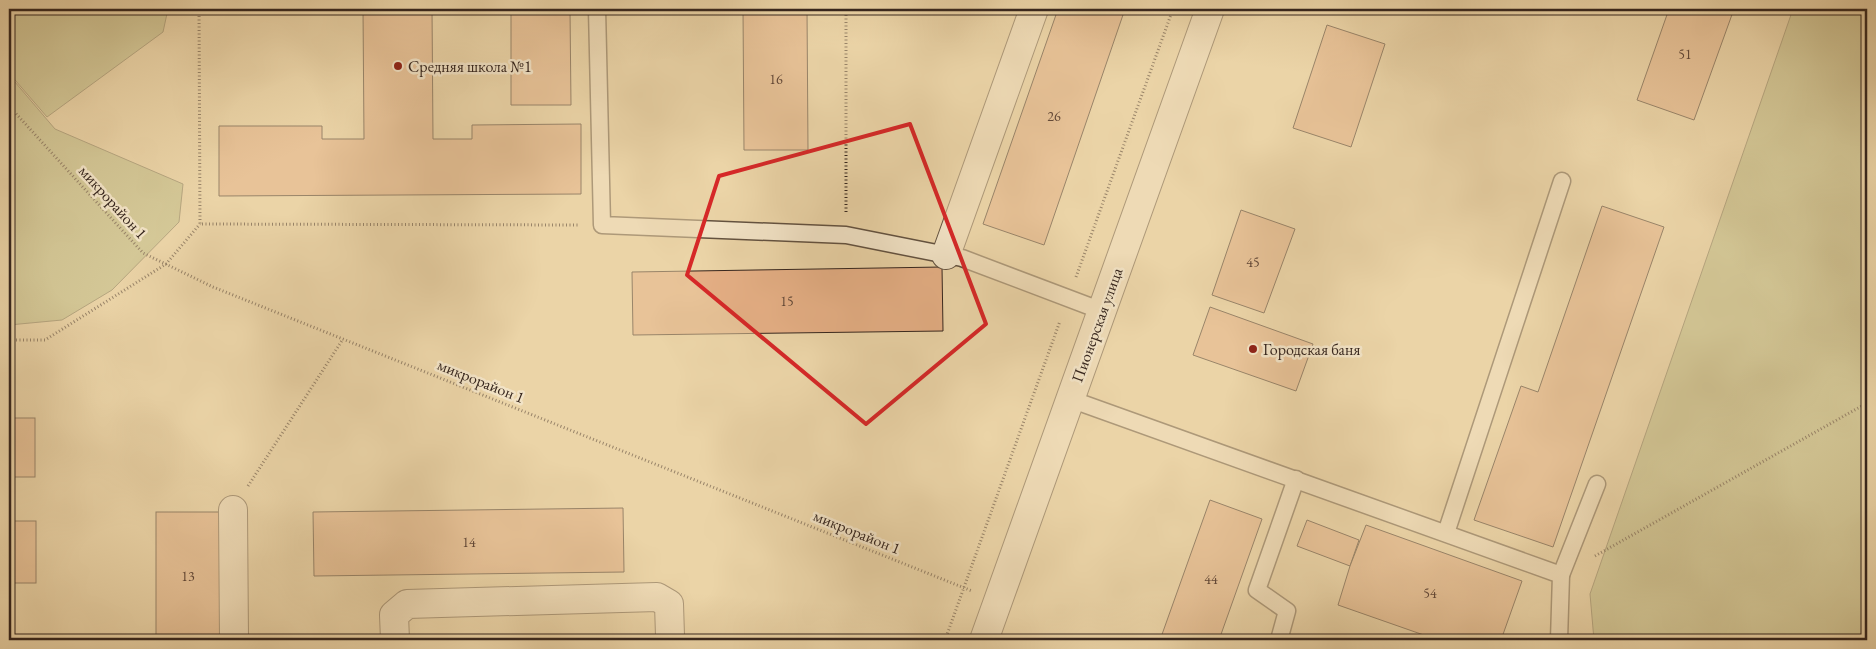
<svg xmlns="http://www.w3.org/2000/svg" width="1876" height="649" font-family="'EB Garamond',serif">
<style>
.green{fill:#babc85;stroke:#787152}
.building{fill:#e5af85;stroke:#36261e}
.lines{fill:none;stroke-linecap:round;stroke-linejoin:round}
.lane-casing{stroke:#635240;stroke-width:19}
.street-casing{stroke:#635240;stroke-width:30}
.path{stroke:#36261e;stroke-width:3;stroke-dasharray:1 2.5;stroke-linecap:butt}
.lane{stroke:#f2e3c6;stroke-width:16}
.street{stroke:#f2e3c6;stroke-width:28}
.marked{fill:none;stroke:#d62828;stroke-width:4;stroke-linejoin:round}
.poi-dot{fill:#8f2418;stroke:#f2e3c6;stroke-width:2}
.labels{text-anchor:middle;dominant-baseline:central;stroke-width:5;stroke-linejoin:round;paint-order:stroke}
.number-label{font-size:14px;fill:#624838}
.poi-label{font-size:16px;fill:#36261e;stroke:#f2e3c6;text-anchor:start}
.street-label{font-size:16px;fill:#36261e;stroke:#f2e3c6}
</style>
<rect width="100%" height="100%" fill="#ebd4a7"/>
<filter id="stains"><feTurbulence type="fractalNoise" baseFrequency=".004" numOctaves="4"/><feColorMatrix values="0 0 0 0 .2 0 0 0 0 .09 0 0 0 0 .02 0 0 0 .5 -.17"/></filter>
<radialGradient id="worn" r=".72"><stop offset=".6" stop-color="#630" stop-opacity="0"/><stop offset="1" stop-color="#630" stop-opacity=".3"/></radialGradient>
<!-- green -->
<g class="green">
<path d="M 9,9 L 168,9 L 163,32 L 47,117 L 9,73 Z"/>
<path d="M 1793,9 L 1867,9 L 1867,640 L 1594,640 L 1590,594 Z"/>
<path d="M 9,75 L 55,129 L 183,184 L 179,222 L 112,290 L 62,320 L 9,325 Z"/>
</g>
<!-- building -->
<g class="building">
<path d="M 363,9 L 432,9 L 433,139 L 472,139 L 472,125 L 581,124 L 581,194 L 219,196 L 219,126 L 322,126 L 322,139 L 364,139 Z"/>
<path d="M 743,9 L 807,9 L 808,150 L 744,150 Z"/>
<path d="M 1058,9 L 1125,9 L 1044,245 L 983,224 Z"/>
<path d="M 1669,9 L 1734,9 L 1694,120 L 1637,100 Z"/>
<path d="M 570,11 L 571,105 L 511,105 L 511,12 Z"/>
<path d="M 1327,25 L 1385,44 L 1351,147 L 1293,128 Z"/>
<path d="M 1602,206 L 1664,227 L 1553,547 L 1474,520 L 1521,386 L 1538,392 Z"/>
<path d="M 1241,210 L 1295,229 L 1264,313 L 1212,295 Z"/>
<path d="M 942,267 L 943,331 L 633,335 L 632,272 Z"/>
<path d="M 1210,307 L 1313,344 L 1296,391 L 1193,355 Z"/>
<rect x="9" y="418" width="26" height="59"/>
<path d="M 1210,500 L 1262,519 L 1219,640 L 1160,640 Z"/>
<path d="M 623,508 L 624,572 L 314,576 L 313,512 Z"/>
<rect x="156" y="512" width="64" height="128"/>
<path d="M 1307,520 L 1359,540 L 1350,566 L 1297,546 Z"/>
<rect x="9" y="521" width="27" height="62"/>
<path d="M 1366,525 L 1522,581 L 1501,640 L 1438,640 L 1338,605 L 1350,566 Z"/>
</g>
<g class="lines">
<!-- lane casing -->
<g class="lane-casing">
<g id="lane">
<path d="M 597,9 L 602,225 L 846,235 L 962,258 L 1102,311"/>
<path d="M 1070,399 L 1561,575 L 1559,640"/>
<path d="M 1446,533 L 1562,181"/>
<path d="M 1561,575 L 1597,484"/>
<path d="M 1279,640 L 1287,611 L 1257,590 L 1296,479"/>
</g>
</g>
<!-- street casing -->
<g class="street-casing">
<g id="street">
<path d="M 946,255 L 1034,9"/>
<path d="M 233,510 L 234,640"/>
<path d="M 395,640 L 394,615 L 407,604 L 657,597 L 669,604 L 670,636"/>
<path d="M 984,640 L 1210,9"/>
</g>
</g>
<!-- path -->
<g class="path">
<path d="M 199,9 L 200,224 L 579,225"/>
<path d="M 9,106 L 143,253 L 213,287 L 972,591"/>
<path d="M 846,212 L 846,9"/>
<path d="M 1076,277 L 1173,9"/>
<path d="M 9,340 L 45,340 L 166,264 L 200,224"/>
<path d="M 248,486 L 343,339"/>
<path d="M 1595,556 L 1867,403"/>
<path d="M 945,640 L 1060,321"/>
</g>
<!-- lane -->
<use href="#lane" class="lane"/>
<!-- street -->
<use href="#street" class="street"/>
</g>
<!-- marked area -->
<path d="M0 0H1876V649H0ZM 910,124 L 986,324 L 866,424 L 687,275 L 719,176 Z" fill="#ebd4a7" fill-opacity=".55" fill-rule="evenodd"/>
<path class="marked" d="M 910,124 L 986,324 L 866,424 L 687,275 L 719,176 Z"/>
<!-- markers -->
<g class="poi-dot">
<circle cx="398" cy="66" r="5"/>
<circle cx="1253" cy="349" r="5"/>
</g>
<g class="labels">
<!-- number labels -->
<g class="number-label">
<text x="1685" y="54">51</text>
<text x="776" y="79">16</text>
<text x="1054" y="116">26</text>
<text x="1253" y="262">45</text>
<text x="787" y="301">15</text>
<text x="469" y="542">14</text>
<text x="188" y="576">13</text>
<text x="1211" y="579">44</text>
<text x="1430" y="593">54</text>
</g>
<!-- poi labels -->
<g class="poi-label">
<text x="408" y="66">Средняя школа №1</text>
<text x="1263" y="349">Городская баня</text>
</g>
<!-- street labels -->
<g class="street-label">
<text transform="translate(113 202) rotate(48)">микрорайон 1</text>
<text transform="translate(1097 325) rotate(-70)">Пионерская улица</text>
<text transform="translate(481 381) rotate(22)">микрорайон 1</text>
<text transform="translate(857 532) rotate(22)">микрорайон 1</text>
</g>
</g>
<!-- margin -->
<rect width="1876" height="649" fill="none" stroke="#ebd4a7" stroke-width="30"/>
<rect x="10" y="10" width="1856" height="629" fill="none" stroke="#36261e" stroke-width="2.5"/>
<rect x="15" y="15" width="1846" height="619" fill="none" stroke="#36261e"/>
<rect width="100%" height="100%" filter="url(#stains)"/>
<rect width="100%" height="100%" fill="url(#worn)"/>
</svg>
